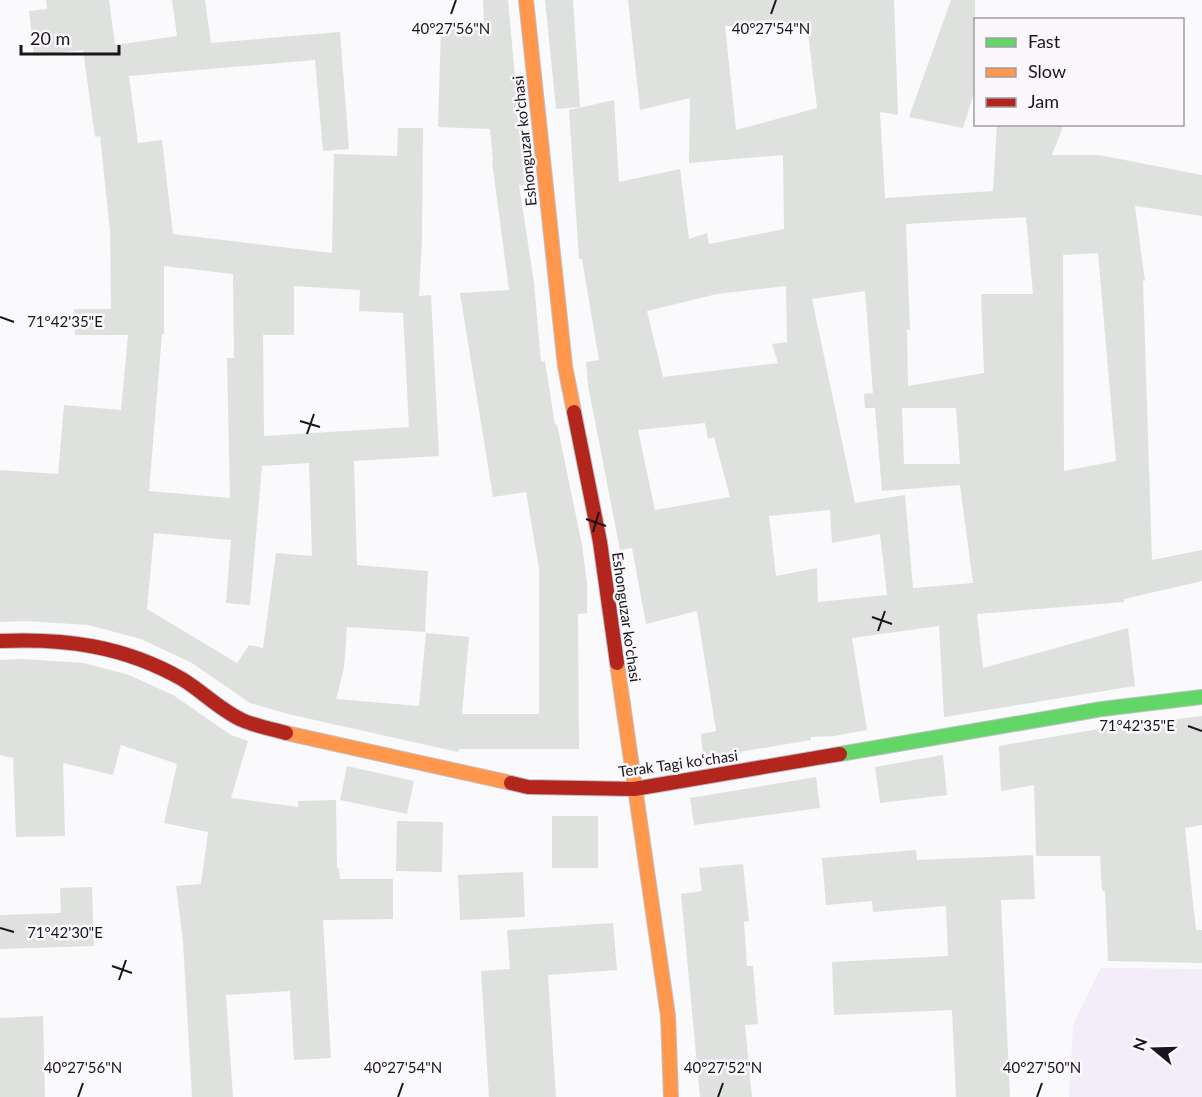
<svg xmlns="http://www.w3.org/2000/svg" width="1202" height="1097" font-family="Lato,sans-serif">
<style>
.green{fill:#f3ecf9}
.building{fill:#dfe1df;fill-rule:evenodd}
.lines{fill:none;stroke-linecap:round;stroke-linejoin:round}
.fast-casing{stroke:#c2bfc5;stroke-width:16}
.slow-casing{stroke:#c2bfc5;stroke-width:16}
.jam-casing{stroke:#c2bfc5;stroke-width:16}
.fast{stroke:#63d668;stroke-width:14}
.slow{stroke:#ff974d;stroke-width:14}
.jam{stroke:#b3261e;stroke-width:14}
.ticks{fill:none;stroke:#1a151d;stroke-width:2}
.labels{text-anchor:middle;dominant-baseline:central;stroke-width:5;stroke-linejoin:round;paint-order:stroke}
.street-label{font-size:15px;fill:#1a151d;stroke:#faf8fc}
.ticks-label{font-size:15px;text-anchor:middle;fill:#1a151d;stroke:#faf8fc;stroke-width:5;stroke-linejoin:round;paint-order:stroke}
</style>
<rect width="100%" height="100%" fill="#faf9fb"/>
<!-- green -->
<path class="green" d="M 1101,968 L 1202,969 L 1202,1097 L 1069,1097 L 1073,1025 Z"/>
<!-- building -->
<g class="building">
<path d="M 46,0 L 109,0 L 115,45 L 177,36 L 172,0 L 205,0 L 211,43 L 340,32 L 349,149 L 323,151 L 315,60 L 129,76 L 138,143 L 162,140 L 173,234 L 332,253 L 334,154 L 397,156 L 398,128 L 423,128 L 422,242 L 419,296 L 431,295 L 439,456 L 354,461 L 357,565 L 428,571 L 425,632 L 347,627 L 344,668 L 336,699 L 419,706 L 426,633 L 469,637 L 462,714 L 539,714 L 539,568 L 526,492 L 493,497 L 460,293 L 509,290 L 492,161 L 493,161 L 490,129 L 438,127 L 441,25 L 484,24 L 483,0 L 508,0 L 525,185 L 519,185 L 534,283 L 541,362 L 545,361 L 555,425 L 557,424 L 582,545 L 587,584 L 587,613 L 578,614 L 579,749 L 459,749 L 458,752 L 288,714 L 250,703 L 192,663 L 141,639 L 88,625 L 25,621 L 0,622 L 0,470 L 58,474 L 64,405 L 121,410 L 128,335 L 75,335 L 74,309 L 111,309 L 110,231 L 100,136 L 95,137 L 83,50 L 34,56 L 29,11 L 47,9 ZM 164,266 L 233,274 L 234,358 L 227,358 L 230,498 L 149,491 L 162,334 L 164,334 ZM 294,286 L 360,290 L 359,311 L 403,313 L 409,427 L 264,436 L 263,335 L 294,335 ZM 309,463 L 312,556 L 276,553 L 263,648 L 249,645 L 237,663 L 147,609 L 154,533 L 231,540 L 226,603 L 250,605 L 262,466 Z"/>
<path d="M 545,0 L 573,0 L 580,107 L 556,109 Z"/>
<path d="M 628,0 L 894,0 L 898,115 L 880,112 L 885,198 L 993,191 L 997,124 L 1064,124 L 1052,155 L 1099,155 L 1202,175 L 1202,216 L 1135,206 L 1145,281 L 1143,281 L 1152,560 L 1202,550 L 1202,581 L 1124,599 L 1124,602 L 977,614 L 983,668 L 1128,628 L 1135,686 L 944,717 L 939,626 L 852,638 L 867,730 L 834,736 L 811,737 L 811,740 L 703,758 L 701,734 L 716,731 L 697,611 L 646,624 L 632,548 L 620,550 L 588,385 L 586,362 L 599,360 L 582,259 L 579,259 L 569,110 L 614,100 L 619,182 L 680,169 L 689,239 L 707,233 L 709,244 L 784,229 L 783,155 L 689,163 L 690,98 L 640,110 ZM 807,25 L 817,108 L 736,130 L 725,26 ZM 1026,217 L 1033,294 L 981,294 L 984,373 L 908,386 L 907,330 L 910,330 L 906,224 ZM 1098,253 L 1116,461 L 1064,471 L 1063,255 ZM 786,286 L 787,342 L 772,344 L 778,363 L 663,377 L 647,311 L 717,294 ZM 865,291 L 873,393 L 864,394 L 865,408 L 875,408 L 882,491 L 960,485 L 973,583 L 913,588 L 905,495 L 855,503 L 812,299 ZM 902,408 L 956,408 L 960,464 L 904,464 ZM 705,423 L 708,439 L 714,437 L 730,497 L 655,510 L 638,430 ZM 830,510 L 832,543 L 880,534 L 887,595 L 818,602 L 817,568 L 776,576 L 769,516 Z"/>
<path d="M 951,0 L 975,0 L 975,90 L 963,128 L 909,117 Z"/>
<path d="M 24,659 L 84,663 L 129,675 L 173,695 L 231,735 L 248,741 L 231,798 L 298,807 L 298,801 L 336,800 L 337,869 L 339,868 L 340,879 L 393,879 L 393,919 L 323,920 L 331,1058 L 294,1060 L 290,991 L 226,995 L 233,1097 L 192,1097 L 183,942 L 176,886 L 201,884 L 208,832 L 164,823 L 177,764 L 121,745 L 113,775 L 63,763 L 65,836 L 16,837 L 13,758 L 0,755 L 0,660 Z"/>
<path d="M 1202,716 L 1202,825 L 1185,828 L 1196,930 L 1202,930 L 1202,963 L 1108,961 L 1105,891 L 1102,891 L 1100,856 L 1036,856 L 1034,785 L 1001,791 L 999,746 L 1105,728 Z"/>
<path d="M 943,755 L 947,795 L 880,803 L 875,767 Z"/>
<path d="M 347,766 L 414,781 L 407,814 L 340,800 Z"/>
<path d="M 816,777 L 820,808 L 694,825 L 690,798 Z"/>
<rect x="552" y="816" width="46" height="52"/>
<path d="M 397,821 L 443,822 L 442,872 L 396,871 Z"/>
<path d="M 916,850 L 917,860 L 1033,855 L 1035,899 L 1001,900 L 1010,1097 L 956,1097 L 952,1010 L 834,1015 L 832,962 L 948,956 L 946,906 L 873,912 L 872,901 L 826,905 L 822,858 Z"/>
<path d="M 743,864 L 749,921 L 744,922 L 747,966 L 753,966 L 758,1024 L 745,1025 L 752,1097 L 700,1097 L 681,894 L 702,891 L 699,868 Z"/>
<path d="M 523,872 L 525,917 L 460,920 L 458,875 Z"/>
<path d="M 92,887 L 94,946 L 0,949 L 0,915 L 61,913 L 60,888 Z"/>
<path d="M 613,923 L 617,970 L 548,975 L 556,1097 L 489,1097 L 481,971 L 510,969 L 507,930 Z"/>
<path d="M 43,1016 L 45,1097 L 0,1097 L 0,1018 Z"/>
</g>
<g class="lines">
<!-- fast casing -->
<g class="fast-casing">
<path id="fast" d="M 840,754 L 1102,709 L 1202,697"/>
</g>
<!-- slow casing -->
<g class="slow-casing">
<g id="slow">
<path d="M 526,0 L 565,366 L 574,412"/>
<path d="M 617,663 L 668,1016 L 671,1097"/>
<path d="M 286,733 L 511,783"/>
</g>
</g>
<!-- jam casing -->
<g class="jam-casing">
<g id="jam">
<path d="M 574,412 L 600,542 L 617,663"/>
<path d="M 0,641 C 65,638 124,646 182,679 C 202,691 220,710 242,720 C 255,726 272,729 286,733"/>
<path d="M 511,783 L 528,787 L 634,789 L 840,754"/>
</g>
</g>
<!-- fast -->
<use href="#fast" class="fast"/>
<!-- slow -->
<use href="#slow" class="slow"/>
<!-- jam -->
<use href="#jam" class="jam"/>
</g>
<!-- ticks -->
<path class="ticks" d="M 451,14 L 456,0M 771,14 L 776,0M 0,317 L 14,322M 300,421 L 320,427M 307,434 L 314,414M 586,519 L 606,526M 593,532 L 599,512M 872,617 L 892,624M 878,631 L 885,611M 1188,726 L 1202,731M 0,928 L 14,932M 112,966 L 132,973M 119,980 L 126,960M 78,1097 L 83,1083M 398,1097 L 403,1083M 718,1097 L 723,1083M 1037,1097 L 1042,1083"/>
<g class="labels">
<!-- street labels -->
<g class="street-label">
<text transform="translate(524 141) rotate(-96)">Eshonguzar ko'chasi</text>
<text transform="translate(627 617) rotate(82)">Eshonguzar ko'chasi</text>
<text transform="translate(678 763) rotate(-8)">Terak Tagi koʻchasi</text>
</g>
</g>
<g class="ticks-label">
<text x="451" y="34">40°27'56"N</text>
<text x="771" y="34">40°27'54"N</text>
<text x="65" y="327">71°42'35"E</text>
<text x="1137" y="731">71°42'35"E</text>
<text x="65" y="938">71°42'30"E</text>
<text x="83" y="1073">40°27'56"N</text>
<text x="403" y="1073">40°27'54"N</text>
<text x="723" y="1073">40°27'52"N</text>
<text x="1042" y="1073">40°27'50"N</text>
</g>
<!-- legend -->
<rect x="974" y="18" width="210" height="108" fill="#faf8fc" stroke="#a09da3" stroke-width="1.5"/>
<rect x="986" y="38" width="30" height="9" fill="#63d668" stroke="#a09da3" stroke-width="1.5"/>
<text x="1028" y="48" font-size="18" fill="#1a151d">Fast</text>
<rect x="986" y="68" width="30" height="9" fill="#ff974d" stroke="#a09da3" stroke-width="1.5"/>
<text x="1028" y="78" font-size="18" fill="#1a151d">Slow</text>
<rect x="986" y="98" width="30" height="9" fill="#b3261e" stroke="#a09da3" stroke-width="1.5"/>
<text x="1028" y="108" font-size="18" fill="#1a151d">Jam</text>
<!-- north arrow -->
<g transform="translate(1154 1049) rotate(289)" stroke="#faf8fc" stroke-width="4.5" paint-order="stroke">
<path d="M0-4.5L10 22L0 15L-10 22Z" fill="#1a151d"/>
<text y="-9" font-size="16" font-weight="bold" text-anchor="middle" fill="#1a151d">N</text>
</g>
<!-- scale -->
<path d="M21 45v9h98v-9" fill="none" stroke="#1a151d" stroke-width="3"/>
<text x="30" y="45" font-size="18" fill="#1a151d" stroke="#faf8fc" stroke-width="4.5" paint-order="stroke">20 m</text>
</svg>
